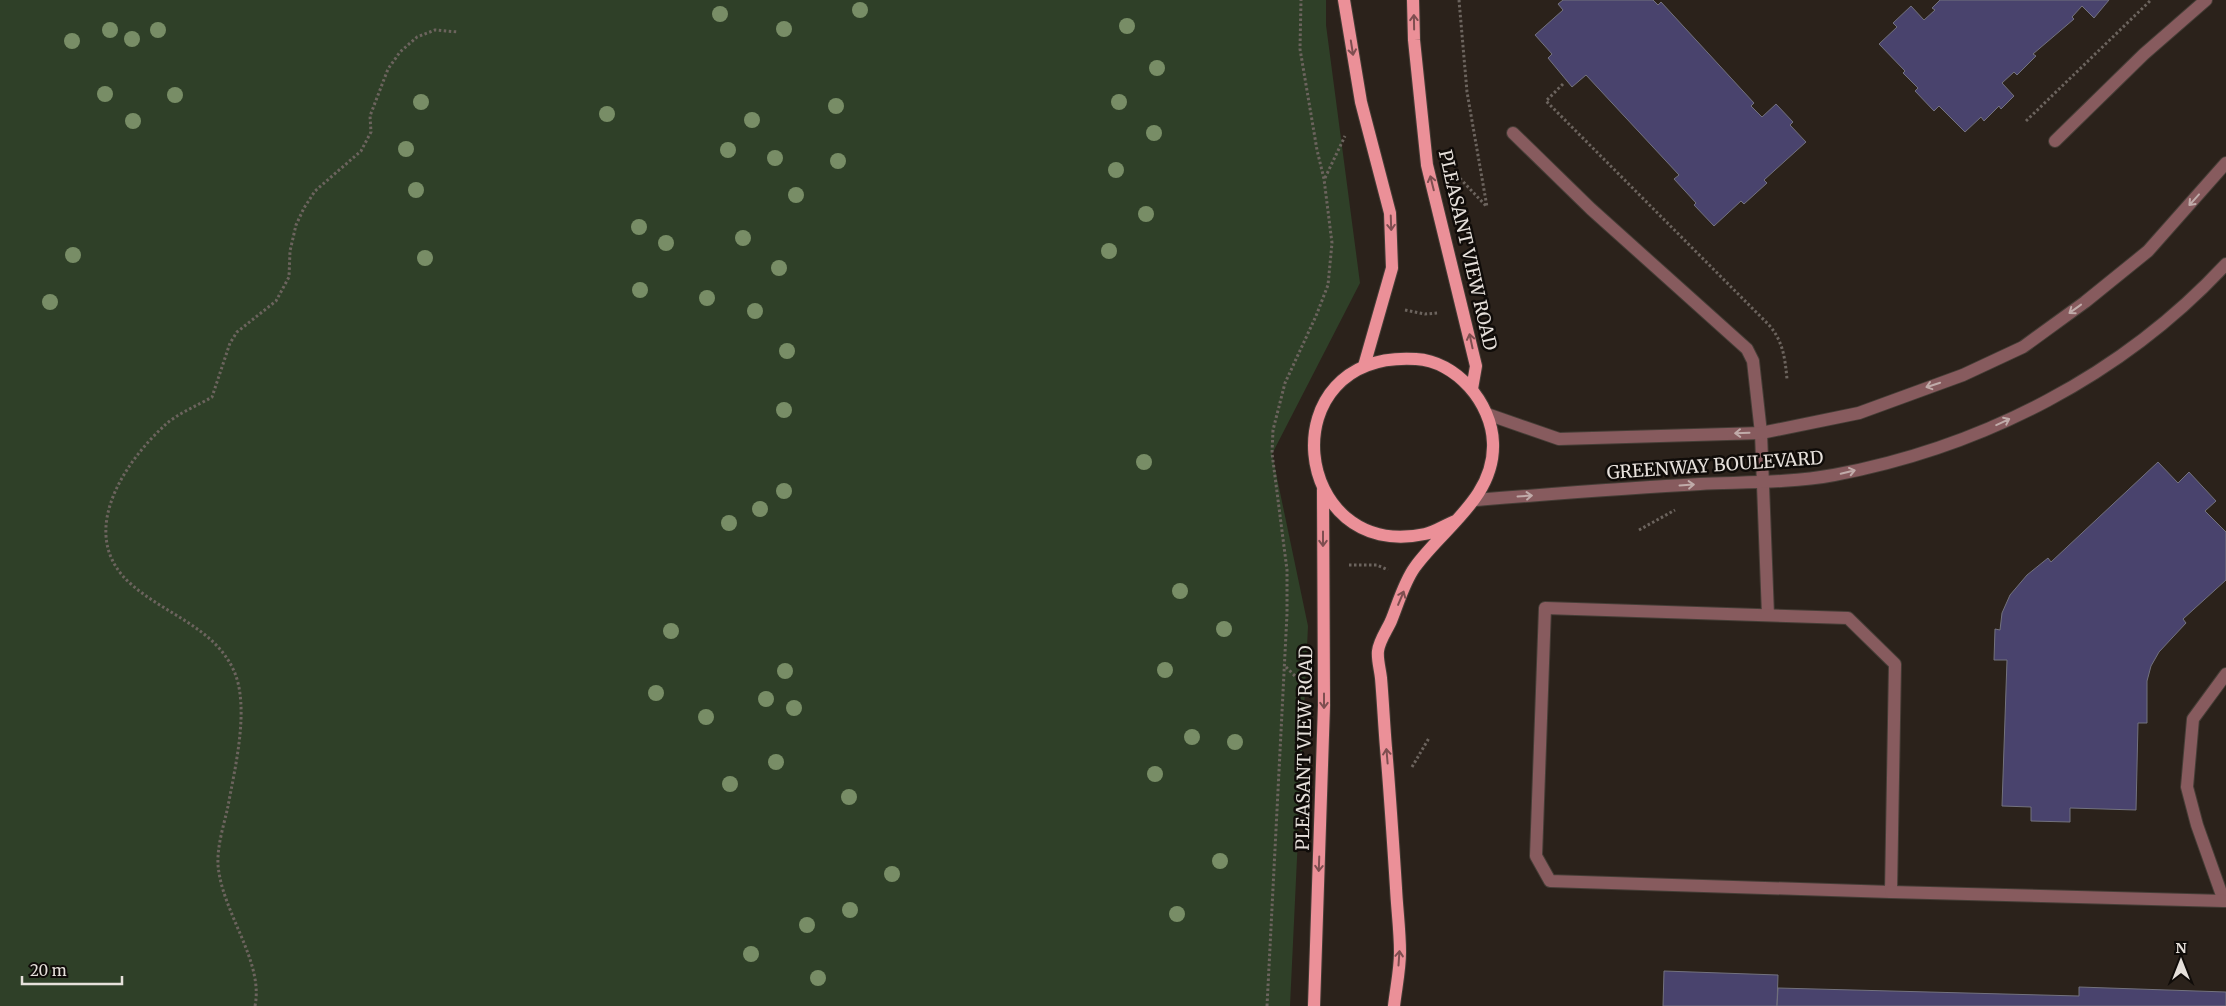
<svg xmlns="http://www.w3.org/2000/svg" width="2226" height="1006" font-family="Merriweather,serif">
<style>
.green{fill:#2f4028}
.building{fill:#49436d;stroke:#73727e}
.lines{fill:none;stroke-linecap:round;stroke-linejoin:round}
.minor-casing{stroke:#453d36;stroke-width:14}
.major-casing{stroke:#453d36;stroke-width:14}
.path{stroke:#6c645e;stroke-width:3;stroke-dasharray:2.5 2.5;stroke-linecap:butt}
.minor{stroke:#875b5e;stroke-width:12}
.major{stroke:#eb9098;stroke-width:12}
.tree{fill:#788d66}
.oneway{stroke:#7e4e50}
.oneway2{stroke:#c0aba9}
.labels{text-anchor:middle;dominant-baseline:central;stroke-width:5;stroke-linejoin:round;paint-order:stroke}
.street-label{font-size:18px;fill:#e6e0db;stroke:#100c09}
</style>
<rect width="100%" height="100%" fill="#2b221b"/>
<!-- green -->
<path class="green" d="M 0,0 L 1326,0 L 1326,25 L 1360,283 L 1272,454 L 1308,626 L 1290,1006 L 0,1006 Z"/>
<!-- building -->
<g class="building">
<path d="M 1563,0 L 1653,0 L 1658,5 L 1661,2 L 1754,103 L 1751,106 L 1762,117 L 1776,104 L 1793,122 L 1790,125 L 1806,142 L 1764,180 L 1767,183 L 1744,204 L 1741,201 L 1714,226 L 1694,205 L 1696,203 L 1674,179 L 1679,175 L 1586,75 L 1572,87 L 1548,58 L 1552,54 L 1535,35 L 1563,10 L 1558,4 Z"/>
<path d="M 1940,0 L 2109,0 L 2094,18 L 2082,6 L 2072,17 L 2074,19 L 2033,54 L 2036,56 L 2017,75 L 2014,72 L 2002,83 L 2014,96 L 2001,109 L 1999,106 L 1984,121 L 1981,117 L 1965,132 L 1939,106 L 1934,111 L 1915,91 L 1918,88 L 1903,73 L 1905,71 L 1879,44 L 1897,27 L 1893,23 L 1911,6 L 1924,20 L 1935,10 L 1932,8 Z"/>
<path d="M 2158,462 L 2178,483 L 2189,472 L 2216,501 L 2205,511 L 2226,532 L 2226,580 L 2183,619 L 2186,623 L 2159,652 L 2151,666 L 2147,681 L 2147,723 L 2138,723 L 2136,810 L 2070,808 L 2070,822 L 2031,821 L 2031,807 L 2002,806 L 2007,660 L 1994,660 L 1995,629 L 2000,630 L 2002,613 L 2010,595 L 2027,575 L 2048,558 L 2051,562 Z"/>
<path d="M 1664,971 L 1778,975 L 1777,1006 L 1663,1006 Z"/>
<path d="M 2079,987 L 2226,992 L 2226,1006 L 1777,1006 L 1778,988 L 2079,996 Z"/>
</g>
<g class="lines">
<!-- minor casing -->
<g class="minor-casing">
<g id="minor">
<path d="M 1513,133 L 1591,209 L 1747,349 L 1753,361 L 1761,433 L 1768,615"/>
<path d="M 2055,141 L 2144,54 L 2206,0"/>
<path d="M 1487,414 L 1559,439 L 1761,433 L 1859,413 L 1963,375 L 2023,347 L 2085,302 L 2148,251 L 2226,163"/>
<path d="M 1476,500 C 1551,494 1625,488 1700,484 C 1745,482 1790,483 1834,475 C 1983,447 2123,375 2226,264"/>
<path d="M 1545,608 L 1848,618 L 1895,664 L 1891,892 L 1550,881 L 1536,856 Z"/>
<path d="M 2226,674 L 2193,719 L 2187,787 L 2197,825 L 2224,901 L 2226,901"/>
<path d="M 1891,892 L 2224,901"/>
</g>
</g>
<!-- major casing -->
<g class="major-casing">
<g id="major">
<path d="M 1344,0 L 1361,102 L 1390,213 L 1392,268 L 1364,366"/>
<path d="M 1413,0 L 1414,40 L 1427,165 L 1476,366 L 1472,389"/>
<path d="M 1314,1006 L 1324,705 L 1323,490"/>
<path d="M 1394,1006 C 1396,988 1400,970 1400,952 C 1400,931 1397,909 1396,888 C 1393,841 1390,794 1386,748 C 1384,724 1383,701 1381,678 C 1380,669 1377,659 1378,651 C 1379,641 1387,630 1391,621 C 1398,604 1404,582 1415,567 C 1444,527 1495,497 1493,443 C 1492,403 1456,361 1416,359 C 1267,350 1291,563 1425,534 C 1435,532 1445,525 1455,521"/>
</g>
</g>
<!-- path -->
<g class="path">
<path d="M 1459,0 L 1467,92 L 1487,207"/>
<path d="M 1563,84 L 1546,101 L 1769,325 C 1783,341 1785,358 1787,379"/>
<path d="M 2026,121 L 2151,0"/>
<path d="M 1453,171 L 1487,207"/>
<path d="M 1325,178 L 1345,136"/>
<path d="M 1405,310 L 1425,314 L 1438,313"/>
<path d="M 1639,530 L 1675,510"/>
<path d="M 1349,565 L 1377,565 L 1388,570"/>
<path d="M 1286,667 L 1299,680"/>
<path d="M 1412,767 L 1429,738"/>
<path d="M 255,1006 C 264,961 222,913 218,865 C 217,845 224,825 228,806 C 235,768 250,707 234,671 C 215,628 165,614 132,585 C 76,537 121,466 164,426 C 176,414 197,406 212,397 L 230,343 L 237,332 L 276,301 L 289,277 L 290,251 L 296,225 L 304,208 L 315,191 L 361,151 L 371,132 L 370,116 L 388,69 L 400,52 L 417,37 L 435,30 L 458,32"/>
<path d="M 1267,1006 L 1287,614 L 1287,570 L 1272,453 L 1273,430 L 1285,383 L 1316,316 L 1328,285 L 1332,243 L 1324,179 L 1317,150 L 1300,49 L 1301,0"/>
</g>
<!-- minor -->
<use href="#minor" class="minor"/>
<!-- major -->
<use href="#major" class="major"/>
</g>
<!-- trees -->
<g class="tree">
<circle cx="860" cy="10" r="8"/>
<circle cx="720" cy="14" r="8"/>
<circle cx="1127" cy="26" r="8"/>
<circle cx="784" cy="29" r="8"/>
<circle cx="110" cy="30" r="8"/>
<circle cx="158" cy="30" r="8"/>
<circle cx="132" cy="39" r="8"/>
<circle cx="72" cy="41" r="8"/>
<circle cx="1157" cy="68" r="8"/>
<circle cx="105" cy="94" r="8"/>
<circle cx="175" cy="95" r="8"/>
<circle cx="421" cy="102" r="8"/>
<circle cx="1119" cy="102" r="8"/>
<circle cx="836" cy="106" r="8"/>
<circle cx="607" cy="114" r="8"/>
<circle cx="752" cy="120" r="8"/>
<circle cx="133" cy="121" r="8"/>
<circle cx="1154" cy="133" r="8"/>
<circle cx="406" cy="149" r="8"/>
<circle cx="728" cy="150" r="8"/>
<circle cx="775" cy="158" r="8"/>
<circle cx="838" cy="161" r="8"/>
<circle cx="1116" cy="170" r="8"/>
<circle cx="416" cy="190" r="8"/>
<circle cx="796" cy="195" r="8"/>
<circle cx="1146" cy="214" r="8"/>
<circle cx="639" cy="227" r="8"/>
<circle cx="743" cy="238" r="8"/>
<circle cx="666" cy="243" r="8"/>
<circle cx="1109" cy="251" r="8"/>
<circle cx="73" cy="255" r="8"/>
<circle cx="425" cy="258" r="8"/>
<circle cx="779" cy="268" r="8"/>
<circle cx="640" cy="290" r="8"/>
<circle cx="707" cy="298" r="8"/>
<circle cx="50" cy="302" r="8"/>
<circle cx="755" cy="311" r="8"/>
<circle cx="787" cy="351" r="8"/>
<circle cx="784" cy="410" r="8"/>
<circle cx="1144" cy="462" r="8"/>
<circle cx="784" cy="491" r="8"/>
<circle cx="760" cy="509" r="8"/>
<circle cx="729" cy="523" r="8"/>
<circle cx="1180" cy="591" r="8"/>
<circle cx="1224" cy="629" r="8"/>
<circle cx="671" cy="631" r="8"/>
<circle cx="1165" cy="670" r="8"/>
<circle cx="785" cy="671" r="8"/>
<circle cx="656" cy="693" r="8"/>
<circle cx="766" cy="699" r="8"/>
<circle cx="794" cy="708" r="8"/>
<circle cx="706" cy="717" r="8"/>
<circle cx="1192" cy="737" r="8"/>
<circle cx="1235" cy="742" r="8"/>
<circle cx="776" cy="762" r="8"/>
<circle cx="1155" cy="774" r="8"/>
<circle cx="730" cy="784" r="8"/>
<circle cx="849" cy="797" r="8"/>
<circle cx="1220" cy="861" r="8"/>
<circle cx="892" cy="874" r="8"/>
<circle cx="850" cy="910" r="8"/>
<circle cx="1177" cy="914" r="8"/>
<circle cx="807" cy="925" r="8"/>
<circle cx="751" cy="954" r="8"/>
<circle cx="818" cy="978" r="8"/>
</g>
<!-- one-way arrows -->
<defs><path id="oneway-shaft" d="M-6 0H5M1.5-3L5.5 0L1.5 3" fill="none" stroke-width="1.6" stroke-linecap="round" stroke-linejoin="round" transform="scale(1.25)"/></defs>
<g class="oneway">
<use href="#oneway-shaft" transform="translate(1414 22) rotate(-91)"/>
<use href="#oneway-shaft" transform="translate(1352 48) rotate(81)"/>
<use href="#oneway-shaft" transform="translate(1432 183) rotate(-104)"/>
<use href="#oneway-shaft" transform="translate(1391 223) rotate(88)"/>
<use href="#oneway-shaft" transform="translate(1471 341) rotate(-102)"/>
<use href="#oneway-shaft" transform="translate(1323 539) rotate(90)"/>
<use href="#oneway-shaft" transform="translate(1401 598) rotate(-67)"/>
<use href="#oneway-shaft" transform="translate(1324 701) rotate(90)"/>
<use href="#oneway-shaft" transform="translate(1387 756) rotate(-95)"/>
<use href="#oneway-shaft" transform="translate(1319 864) rotate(92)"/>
<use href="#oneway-shaft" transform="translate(1399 958) rotate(-86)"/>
</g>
<g class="oneway2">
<use href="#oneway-shaft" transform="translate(2194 200) rotate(132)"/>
<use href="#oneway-shaft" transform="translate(2075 309) rotate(144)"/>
<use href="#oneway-shaft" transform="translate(1933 385) rotate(162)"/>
<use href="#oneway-shaft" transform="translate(2003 422) rotate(-25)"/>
<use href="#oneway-shaft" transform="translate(1742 433) rotate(178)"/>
<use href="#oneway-shaft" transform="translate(1848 472) rotate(-13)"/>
<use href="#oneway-shaft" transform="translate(1687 485) rotate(-4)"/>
<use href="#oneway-shaft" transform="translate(1525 496) rotate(-4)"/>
</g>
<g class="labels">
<!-- street labels -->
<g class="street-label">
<text transform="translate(1468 250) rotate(77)">PLEASANT VIEW ROAD</text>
<text transform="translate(1715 465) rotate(-4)">GREENWAY BOULEVARD</text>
<text transform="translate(1304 748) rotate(-89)">PLEASANT VIEW ROAD</text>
</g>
</g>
<!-- north arrow -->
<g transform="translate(2181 961)" stroke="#100c09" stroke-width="4" paint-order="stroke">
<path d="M0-4L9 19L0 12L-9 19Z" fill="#e6e0db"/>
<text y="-8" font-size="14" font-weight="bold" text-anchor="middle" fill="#e6e0db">N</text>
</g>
<!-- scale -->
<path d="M22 976v8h100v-8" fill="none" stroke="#e6e0db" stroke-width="2.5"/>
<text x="30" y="976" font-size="15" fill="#e6e0db" stroke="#100c09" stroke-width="4" paint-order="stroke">20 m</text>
</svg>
